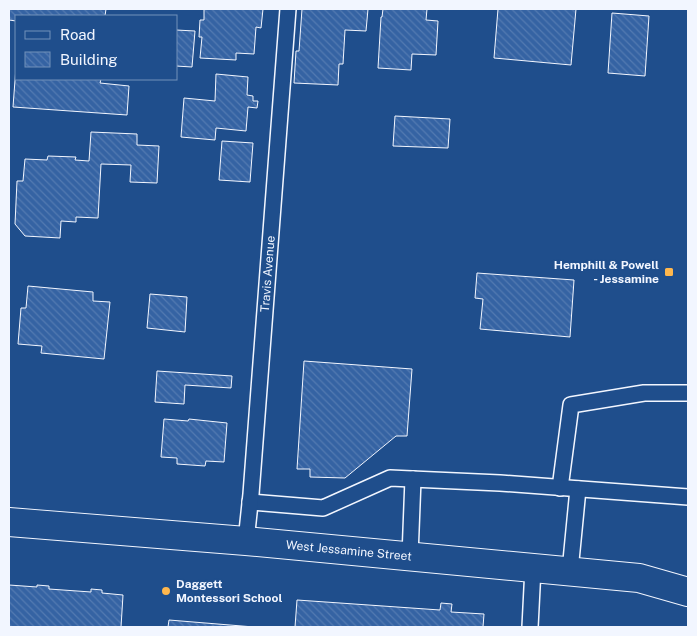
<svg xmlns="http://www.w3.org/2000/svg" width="697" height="636" font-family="'Public Sans',sans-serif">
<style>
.building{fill:url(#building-back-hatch);stroke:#f2f6ff}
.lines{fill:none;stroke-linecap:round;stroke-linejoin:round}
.lane-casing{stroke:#f2f6ff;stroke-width:18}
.street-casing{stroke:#f2f6ff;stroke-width:30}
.lane{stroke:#1f4e8c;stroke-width:15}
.street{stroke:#1f4e8c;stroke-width:28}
.poi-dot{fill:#ffb74d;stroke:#1f4e8c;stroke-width:2}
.labels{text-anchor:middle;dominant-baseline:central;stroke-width:4;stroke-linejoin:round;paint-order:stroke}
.poi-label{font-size:12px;font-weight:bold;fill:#f2f6ff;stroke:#1f4e8c;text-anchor:end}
.street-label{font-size:12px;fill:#f2f6ff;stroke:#1f4e8c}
</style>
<defs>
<pattern id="building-back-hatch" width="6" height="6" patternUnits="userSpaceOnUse" patternTransform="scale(1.25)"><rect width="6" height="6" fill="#3563a3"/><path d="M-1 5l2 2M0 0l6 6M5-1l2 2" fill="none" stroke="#537ab1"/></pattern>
</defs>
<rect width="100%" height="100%" fill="#1f4e8c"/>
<!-- building -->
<g class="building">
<path d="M 9,9 L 106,9 L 105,16 L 16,16 L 16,21 L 9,20 Z"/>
<path d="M 204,9 L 263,9 L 261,28 L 256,27 L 254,54 L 236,53 L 236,60 L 200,58 L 202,37 L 199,37 L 200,20 L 204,20 Z"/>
<path d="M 302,9 L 368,9 L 366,31 L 345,30 L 343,64 L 339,64 L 338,85 L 294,83 L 296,51 L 299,51 Z"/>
<path d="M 383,9 L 427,9 L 426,20 L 438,21 L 436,55 L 412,54 L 411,70 L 378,68 L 381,17 L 382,17 Z"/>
<path d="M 498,9 L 576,9 L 571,65 L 494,58 Z"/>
<path d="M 612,13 L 649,16 L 645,76 L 608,73 Z"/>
<path d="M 176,30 L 195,31 L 192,67 L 176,66 Z"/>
<path d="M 16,67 L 16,79 L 101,79 L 100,83 L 129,86 L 127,115 L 13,107 Z"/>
<path d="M 216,74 L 248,77 L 247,95 L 253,96 L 253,101 L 258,101 L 257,108 L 248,107 L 246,131 L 216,128 L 215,140 L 181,137 L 184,98 L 215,101 Z"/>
<path d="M 395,116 L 450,119 L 448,148 L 393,146 Z"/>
<path d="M 91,132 L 137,134 L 137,145 L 159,146 L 157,183 L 130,182 L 131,165 L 101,164 L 98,218 L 76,217 L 76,222 L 61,221 L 60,238 L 25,236 L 15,224 L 17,181 L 23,181 L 25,159 L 47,160 L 48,156 L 76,157 L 75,160 L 89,161 Z"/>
<path d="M 222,141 L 253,143 L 250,182 L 219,180 Z"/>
<path d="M 477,273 L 574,280 L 570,337 L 480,329 L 483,299 L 475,298 Z"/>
<path d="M 28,286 L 93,292 L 93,301 L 110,302 L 104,359 L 41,353 L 42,346 L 18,344 L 21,308 L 26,308 Z"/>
<path d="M 150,294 L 187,297 L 185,332 L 147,328 Z"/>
<path d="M 304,361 L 412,369 L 407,436 L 396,436 L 345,478 L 310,477 L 310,469 L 297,469 Z"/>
<path d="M 157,371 L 232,376 L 231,388 L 185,385 L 184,404 L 155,402 Z"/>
<path d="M 164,419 L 188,421 L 189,419 L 227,423 L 224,462 L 206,461 L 205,466 L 177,464 L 177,458 L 161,457 Z"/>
<path d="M 9,585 L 37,587 L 37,585 L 49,586 L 49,589 L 91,592 L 91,589 L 102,590 L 102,593 L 123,595 L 121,627 L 9,627 Z"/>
<path d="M 297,600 L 440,610 L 441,603 L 452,604 L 451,612 L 484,614 L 483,627 L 295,627 Z"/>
<path d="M 169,620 L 254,627 L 168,627 Z"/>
</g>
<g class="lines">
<!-- lane casing -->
<g class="lane-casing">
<g id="lane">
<path d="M 560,488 L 571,405 L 644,393 L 688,393"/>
<path d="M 250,502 L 323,508 L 390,478 L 500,483 L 688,497"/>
<path id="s1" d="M 246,541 L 251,494 L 288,9"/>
<path d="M 410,556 L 413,479"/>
<path d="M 570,571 L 578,489"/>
<path d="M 530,627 L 533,568"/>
</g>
</g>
<!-- street casing -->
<g class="street-casing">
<g id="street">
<path id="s2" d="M 9,522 L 246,541 L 639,578 L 688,592"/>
</g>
</g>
<!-- lane -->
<use href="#lane" class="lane"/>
<!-- street -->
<use href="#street" class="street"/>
</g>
<!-- markers -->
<g class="poi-dot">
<rect x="664" y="267" width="10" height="10" rx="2.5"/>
<circle cx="166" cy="591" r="5"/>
</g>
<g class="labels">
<!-- poi labels -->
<g class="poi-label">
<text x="659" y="265">Hemphill &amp; Powell<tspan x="659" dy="14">- Jessamine</tspan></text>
<text x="176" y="584" text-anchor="start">Daggett<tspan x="176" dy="14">Montessori School</tspan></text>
</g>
<!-- street labels -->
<g class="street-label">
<text stroke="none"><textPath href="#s1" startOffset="268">Travis Avenue</textPath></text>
<text stroke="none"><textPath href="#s2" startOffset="341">West Jessamine Street</textPath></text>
</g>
</g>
<!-- border -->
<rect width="697" height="636" fill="none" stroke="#f2f6ff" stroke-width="20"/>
<!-- legend -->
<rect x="15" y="15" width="162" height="65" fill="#1f4e8c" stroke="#7391ba"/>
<rect x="25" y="31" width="25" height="8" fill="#1f4e8c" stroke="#7391ba"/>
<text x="60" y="40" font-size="15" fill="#f2f6ff">Road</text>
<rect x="25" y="52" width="25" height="15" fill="url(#building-back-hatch)" stroke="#7391ba"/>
<text x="60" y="65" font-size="15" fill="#f2f6ff">Building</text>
</svg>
